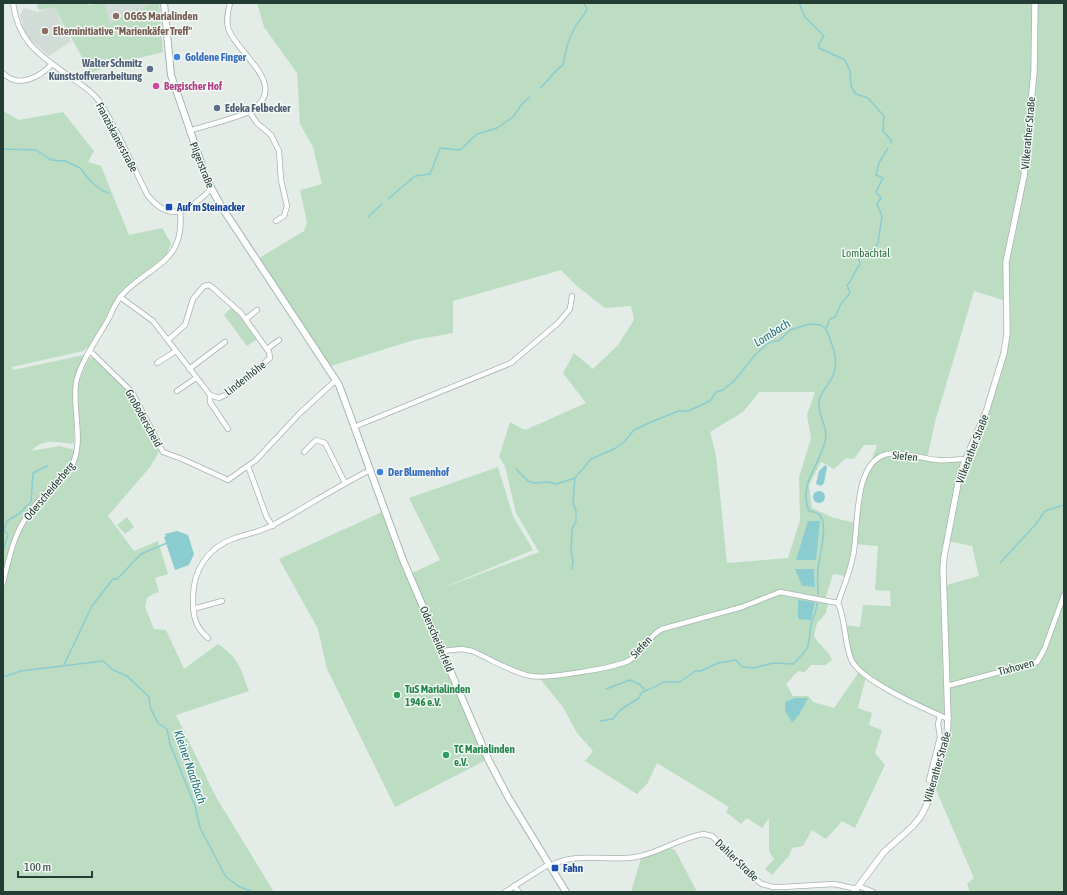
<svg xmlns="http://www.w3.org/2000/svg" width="1067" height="895" font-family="'Asap Condensed',sans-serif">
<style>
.built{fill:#d1dcd6}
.green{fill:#bcddc2;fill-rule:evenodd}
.water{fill:#8bccd0}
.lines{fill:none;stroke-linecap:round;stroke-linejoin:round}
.stream{stroke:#8bccd0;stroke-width:1.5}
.minor-casing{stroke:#a6b4ae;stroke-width:6}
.tertiary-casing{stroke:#a6b4ae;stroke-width:7}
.secondary-casing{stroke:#a1b8ae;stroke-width:8}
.minor{stroke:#fff;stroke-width:4.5}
.tertiary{stroke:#fff;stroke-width:5.5}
.secondary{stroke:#fff;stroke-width:6}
.education-dot{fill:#8d6e63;stroke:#f3f9f5;stroke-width:1.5}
.shop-dot{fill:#3f7fe0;stroke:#f3f9f5;stroke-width:1.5}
.service-dot{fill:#5c6f8a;stroke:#f3f9f5;stroke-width:1.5}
.hotel-dot{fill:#d1479c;stroke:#f3f9f5;stroke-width:1.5}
.transit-dot{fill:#1a4fb4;stroke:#f3f9f5;stroke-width:1.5}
.leisure-dot{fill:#2e9e5b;stroke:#f3f9f5;stroke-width:1.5}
.labels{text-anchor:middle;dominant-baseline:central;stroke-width:3;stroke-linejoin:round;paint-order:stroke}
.education-label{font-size:11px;font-weight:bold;fill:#785e54;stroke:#f3f9f5;text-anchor:start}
.shop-label{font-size:11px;font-weight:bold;fill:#366cbe;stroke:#f3f9f5;text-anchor:start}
.service-label{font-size:11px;font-weight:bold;fill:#4e5e75;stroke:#f3f9f5;text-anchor:end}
.hotel-label{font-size:11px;font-weight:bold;fill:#b23c85;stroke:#f3f9f5;text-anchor:start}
.street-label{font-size:11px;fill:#233d34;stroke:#f3f9f5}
.transit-label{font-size:11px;font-weight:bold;fill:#164399;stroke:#f3f9f5;text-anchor:start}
.park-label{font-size:11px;fill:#2d7442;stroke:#f3f9f5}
.leisure-label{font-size:11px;font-weight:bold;fill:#27864d;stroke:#f3f9f5;text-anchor:start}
.water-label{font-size:12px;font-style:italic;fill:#1d7179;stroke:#f3f9f5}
</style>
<rect width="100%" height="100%" fill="#e3ece7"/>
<!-- built -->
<path class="built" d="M 36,3 L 152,3 L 140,10 L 138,8 L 108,25 L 105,3 L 54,7 L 71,41 L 49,56 L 30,39 L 25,32 L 20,15 L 24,8 L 38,12 L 49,8 L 39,10 Z"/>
<!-- green -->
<g class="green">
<path d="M 36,3 L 86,3 L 87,5 L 105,3 L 109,24 L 138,8 L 140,10 L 152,3 L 159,3 L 163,52 L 107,66 L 91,73 L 54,7 L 39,10 Z"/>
<path d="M 257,3 L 1064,3 L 1064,892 L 970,892 L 967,884 L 974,878 L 934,785 L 948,719 L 866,677 L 858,708 L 872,713 L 869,725 L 882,730 L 875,753 L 885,765 L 855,828 L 842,821 L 826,839 L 812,830 L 803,846 L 792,848 L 789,856 L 772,875 L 765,869 L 774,859 L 769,851 L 769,818 L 762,828 L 747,818 L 741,824 L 726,812 L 729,807 L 657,763 L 647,784 L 637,794 L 585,761 L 593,751 L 577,733 L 563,707 L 541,680 L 541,677 L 512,667 L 473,649 L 442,651 L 488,759 L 395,807 L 327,669 L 318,629 L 279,559 L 384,511 L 410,574 L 440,560 L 409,498 L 498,467 L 513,516 L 533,550 L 440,589 L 539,552 L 516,513 L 505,466 L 499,457 L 510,422 L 525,430 L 586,403 L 563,373 L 574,353 L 593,369 L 618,345 L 634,320 L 631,306 L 605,308 L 577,286 L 561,270 L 453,301 L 453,333 L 414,340 L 331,366 L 329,369 L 256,260 L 304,231 L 307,222 L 300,190 L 322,184 L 313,147 L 300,124 L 297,73 L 264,27 ZM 974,291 L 1006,301 L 1007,333 L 987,409 L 966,459 L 927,458 L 935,422 ZM 759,392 L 815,392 L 807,415 L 811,438 L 799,478 L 800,520 L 788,558 L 727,563 L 716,455 L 710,432 L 743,412 ZM 864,445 L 877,445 L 864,482 L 856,523 L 834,518 L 812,508 L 809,485 L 821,462 L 834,469 L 846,458 L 854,459 ZM 947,541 L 972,546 L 979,576 L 943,586 ZM 855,544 L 878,546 L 875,590 L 890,591 L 891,606 L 863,605 L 860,627 L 844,625 L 853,665 L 859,672 L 834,708 L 813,702 L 808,696 L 793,696 L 786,684 L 798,671 L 805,672 L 811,665 L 825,665 L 832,660 C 828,649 819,646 814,636 L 817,623 L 826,613 L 828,603 L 816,602 L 816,598 L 825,600 L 833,574 L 847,576 ZM 814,574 L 815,587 L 802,586 Z"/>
<path d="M 3,111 L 19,120 L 63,112 L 94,151 L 88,162 L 101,166 L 129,235 L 162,228 L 171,243 L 167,254 L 118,294 L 91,345 L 83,351 L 12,367 L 13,370 L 84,355 L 74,380 L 74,442 L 72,444 C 59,442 41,438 32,451 L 59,446 L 79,451 L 78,383 L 89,358 L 95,358 L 130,393 L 159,452 L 150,467 L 108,516 L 134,551 L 158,541 L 168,574 L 155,578 L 159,592 L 153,594 L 147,598 L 145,607 L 154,629 L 166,630 L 184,669 L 218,644 C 240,659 240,668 249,691 L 176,715 L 216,797 L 274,892 L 3,892 L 3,677 L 5,675 L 3,675 Z"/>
<path d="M 232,307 L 257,339 L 247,346 L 224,315 Z"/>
<path d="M 127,517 L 134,527 L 125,534 L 117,525 Z"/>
<path d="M 665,847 L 675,850 L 697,892 L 631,892 L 642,855 Z"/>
</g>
<!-- water -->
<g class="water">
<path d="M 825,465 L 827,467 L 824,483 L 821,486 L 816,484 L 819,471 Z"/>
<circle cx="819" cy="497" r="6"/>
<path d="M 808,521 L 820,521 L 816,560 L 796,560 Z"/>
<path d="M 177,531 L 188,535 L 194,554 L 189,565 L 175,570 L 164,537 L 166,536 L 165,534 Z"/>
<path d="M 795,569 L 814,569 L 815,587 L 802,586 Z"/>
<path d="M 799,600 L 815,602 L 811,620 L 798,619 L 798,601 Z"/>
<path d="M 795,698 L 808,698 L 799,715 L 792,723 L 785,710 L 785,702 Z"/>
</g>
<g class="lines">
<!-- stream -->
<g class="stream">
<path d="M 799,3 L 805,17 L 824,36 L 819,44 L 819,48 L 845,60 L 850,71 L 851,86 L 856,94 L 868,98 L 884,116 L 883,131 L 891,140 L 891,143"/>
<path d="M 540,88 C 549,81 553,71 563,65 C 565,51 569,38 576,25 C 580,20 584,16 587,9 L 584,3"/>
<path d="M 3,149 L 36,150 L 51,160 L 65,161 L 80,168 L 92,183 L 103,191 L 109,193"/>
<path d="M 388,199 L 415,176 L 430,174 L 440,148 L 460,150 L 477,134 L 497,128 L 513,117 L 522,104 L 530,97"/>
<path d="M 368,217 L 382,204"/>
<path d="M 516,469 L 528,481 L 534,483 L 548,482 L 556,484 L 575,478"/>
<path d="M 3,550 L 8,535 L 4,530 L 7,521 L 20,513 L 31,502 L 33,473 L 47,466"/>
<path d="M 1000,563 L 1036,524 L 1045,511 L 1064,505"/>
<path d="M 572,569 L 573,561 L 571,552 L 572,529 L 576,521 L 576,511 L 573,502 L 575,478 L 591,459 L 614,449 L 624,442 L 634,430 L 651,422 L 679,411 L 688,411 L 710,401 L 716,392 L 723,390 L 734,381 L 755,355 L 768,343 L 780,340 L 790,330 L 809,324 L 821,325 L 826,329 L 830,319 L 835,317 L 841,304 L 850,293 L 847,285 C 854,278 854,271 860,264 L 858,257 L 863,252 L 874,249 L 878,243 L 882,216 L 877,204 L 881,198 L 876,192 L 883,178 L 876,175 L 879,163 L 888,148"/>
<path d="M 818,594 C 818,586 817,577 818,569 C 819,558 827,529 822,519 C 820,513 814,512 809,511 C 798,485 819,466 825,442 C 829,428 818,416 819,403 C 819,394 826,388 830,381 C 841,365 833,345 826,329"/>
<path d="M 64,665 L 92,606 L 113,579 L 117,579 L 141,554 L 167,543"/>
<path d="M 3,677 L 21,671 L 103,661 L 113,670 L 127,676 L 149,697 L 150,707 L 158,723 L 167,729 L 170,744 L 195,806 L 200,828 L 226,877 L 238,886 L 253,892"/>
<path d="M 606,689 L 630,680 L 639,684 L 645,690"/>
<path d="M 600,721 L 613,719 L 620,710 L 639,698 L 641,693 C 647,689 658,687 663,682 L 680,682 L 695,671 L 701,671 L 718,663 L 736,660 L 742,667 L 754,668 L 773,663 L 793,664 C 813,645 807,648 811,625 C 813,617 817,611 817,603"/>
</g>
<!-- minor casing -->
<g class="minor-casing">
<g id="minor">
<path d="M 13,3 C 18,44 43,57 73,79 C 82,85 93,92 99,101 C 118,130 132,165 148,196 C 171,224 190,210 211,189"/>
<path d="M 3,73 C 18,89 40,77 52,64"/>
<path d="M 249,111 L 257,123 L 271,135 L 279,151 L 281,180 L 287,206 L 284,216 L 276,221"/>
<path d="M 189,131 C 207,125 235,119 250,111 C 293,86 233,51 228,27 C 226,19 228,11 230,3"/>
<path d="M 120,297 L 153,321 L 210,395 L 210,402 L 228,429"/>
<path d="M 246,319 L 257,310"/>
<path d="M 168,340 L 185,325 L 193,299 L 204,286 L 209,285 L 213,288 L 241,313 L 269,352 L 270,358 L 227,394 L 219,398 L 210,395"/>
<path d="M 267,349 L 279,340"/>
<path d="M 91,352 L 132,392 L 163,452 L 182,459 L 228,480 L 256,460 L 300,413 L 336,380"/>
<path d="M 157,363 L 176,351"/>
<path d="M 189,369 L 225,342"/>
<path d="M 177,391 L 196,378"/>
<path d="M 354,427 L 511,363 L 558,323 L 570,309 L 572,296"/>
<path d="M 304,452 L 316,440 L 325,443 L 345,483"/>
<path d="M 248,466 L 267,518 L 273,526"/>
<path d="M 3,583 C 8,563 12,542 22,524 C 34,502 54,486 71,467 C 85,443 72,410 76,383 C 79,364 99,336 109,318 C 112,311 116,302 121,296 C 147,266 186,264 180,212"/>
<path d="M 193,609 L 222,601"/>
<path d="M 208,638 C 194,626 193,615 193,598 C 193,570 208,547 235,538 C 248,534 263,531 275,524 C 307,506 337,487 370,470"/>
<path d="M 442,651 L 462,649 L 472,651 C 491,659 510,672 531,676 C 545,679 617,668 630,660 C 643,651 648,636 662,629 L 742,607 L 780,592 L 838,603"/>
<path d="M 947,686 L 1037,662 L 1044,650 L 1064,595"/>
<path d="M 948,719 C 927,710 859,680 851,659 C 844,641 846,621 838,603 C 843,588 850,572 853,556 C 859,530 852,462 887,454 C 903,451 922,459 938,460 C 947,461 957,459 966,459"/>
<path d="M 929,780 L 940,737 L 938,724 L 940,716"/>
<path d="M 550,866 C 577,851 607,862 636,857 C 659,853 680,838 703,834 L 712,836 L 755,879 L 762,884 L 773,887 L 783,887 L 834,884 L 857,889"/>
<path d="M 514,886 L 519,892"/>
<path d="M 859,886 L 873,892"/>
<path d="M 505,892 L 549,864"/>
</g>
</g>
<!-- tertiary casing -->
<g class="tertiary-casing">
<path id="tertiary" d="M 854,892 L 884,852 L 913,826 L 921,816 L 929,800 L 941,761 L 947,738 L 948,719 L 943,569 L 944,557 L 960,473 L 987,409 L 1004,353 L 1007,333 L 1006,262 L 1024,176 L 1034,72 L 1035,3"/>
</g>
<!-- secondary casing -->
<g class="secondary-casing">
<path id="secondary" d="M 164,3 L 171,75 L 207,180 L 221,206 L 339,385 L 403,560 L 488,759 L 508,797 L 566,892"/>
</g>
<!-- minor -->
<use href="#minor" class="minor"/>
<!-- tertiary -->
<use href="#tertiary" class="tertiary"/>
<!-- secondary -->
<use href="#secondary" class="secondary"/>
</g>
<!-- markers -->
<g class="education-dot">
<circle cx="116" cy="16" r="4"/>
<circle cx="45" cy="31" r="4"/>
</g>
<g class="shop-dot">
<circle cx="177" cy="57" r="4"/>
<circle cx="380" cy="472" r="4"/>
</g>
<g class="service-dot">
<circle cx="150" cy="69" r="4"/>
<circle cx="217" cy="108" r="4"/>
</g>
<circle class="hotel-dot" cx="156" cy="86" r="4"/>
<g class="transit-dot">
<rect x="165" y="203" width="8" height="8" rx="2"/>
<rect x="551" y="864" width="8" height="8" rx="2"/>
</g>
<g class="leisure-dot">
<circle cx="397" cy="695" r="4"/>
<circle cx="446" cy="755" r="4"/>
</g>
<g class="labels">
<!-- education labels -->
<g class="education-label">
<text x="124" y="16">OGGS Marialinden</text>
<text x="53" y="31">Elterninitiative "Marienkäfer Treff"</text>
</g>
<!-- shop labels -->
<g class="shop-label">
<text x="185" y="57">Goldene Finger</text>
<text x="388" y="472">Der Blumenhof</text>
</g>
<!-- service labels -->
<g class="service-label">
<text x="142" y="63">Walter Schmitz<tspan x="142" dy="13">Kunststoffverarbeitung</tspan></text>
<text x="225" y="108" text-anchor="start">Edeka Felbecker</text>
</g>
<!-- hotel labels -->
<g class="hotel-label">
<text x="164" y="86">Bergischer Hof</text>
</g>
<!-- street labels -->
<g class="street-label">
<text transform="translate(1028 133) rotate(-85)">Vilkerather Straße</text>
<text transform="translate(117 137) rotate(62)">Franziskanerstraße</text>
<text transform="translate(202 165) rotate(68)">Pilgerstraße</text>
<text transform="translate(245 378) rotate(-38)">Lindenhöhe</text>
<text transform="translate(144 418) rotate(61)">Großoderscheid</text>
<text transform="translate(972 449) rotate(-69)">Vilkerather Straße</text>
<text transform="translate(905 456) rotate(6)">Siefen</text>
<text transform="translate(49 491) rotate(-50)">Oderscheiderberg</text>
<text transform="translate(437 639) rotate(67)">Oderscheiderfeld</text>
<text transform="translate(641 647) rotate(-47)">Siefen</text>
<text transform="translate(1016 667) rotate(-15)">Tixhoven</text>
<text transform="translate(937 767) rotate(-74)">Vilkerather Straße</text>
<text transform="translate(737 860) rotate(44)">Dahler Straße</text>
</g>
<!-- transit labels -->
<g class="transit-label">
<text x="177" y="207">Auf´m Steinacker</text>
<text x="563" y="868">Fahn</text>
</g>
<!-- park labels -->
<g class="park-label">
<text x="866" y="253">Lombachtal</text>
</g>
<!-- leisure labels -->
<g class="leisure-label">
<text x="405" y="689">TuS Marialinden<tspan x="405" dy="13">1946 e.V.</tspan></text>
<text x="454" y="749">TC Marialinden<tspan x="454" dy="13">e.V.</tspan></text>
</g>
<!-- water labels -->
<g class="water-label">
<text transform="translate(772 333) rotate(-32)">Lombach</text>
<text transform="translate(190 767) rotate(71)">Kleiner Naafbach</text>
</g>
</g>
<!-- border -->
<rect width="1067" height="895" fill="none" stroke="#233d34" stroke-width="8"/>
<!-- scale -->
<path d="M18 871v6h74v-6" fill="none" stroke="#233d34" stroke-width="2"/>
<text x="24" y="871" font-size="12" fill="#233d34" stroke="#f3f9f5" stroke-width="3" paint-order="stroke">100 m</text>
</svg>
